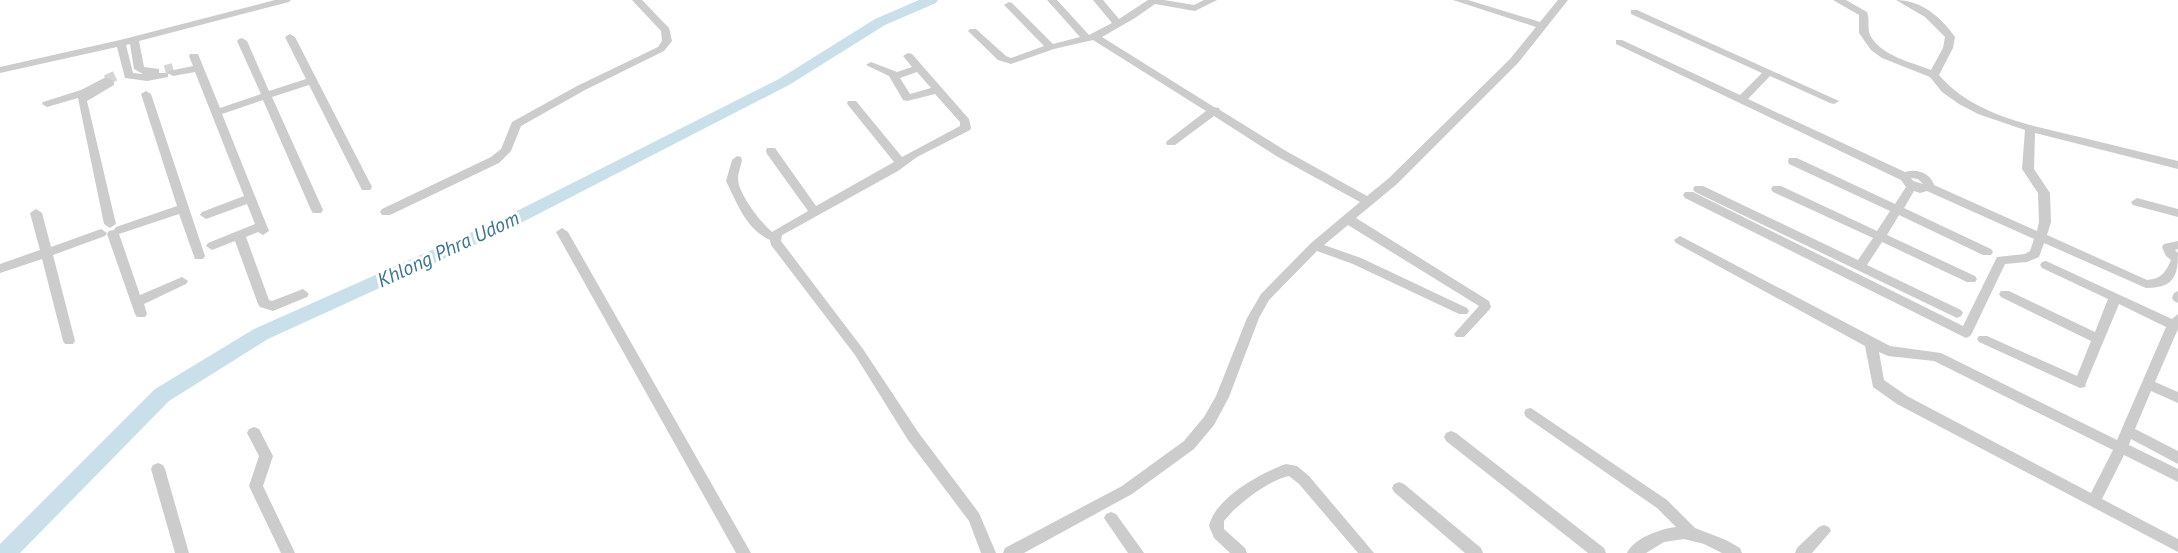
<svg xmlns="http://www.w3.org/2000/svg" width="2178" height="553" font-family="'PT Sans',sans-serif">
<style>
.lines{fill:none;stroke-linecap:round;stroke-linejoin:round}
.river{fill:#c9e0eb;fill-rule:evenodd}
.minor-tunnel{stroke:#d5d5d5;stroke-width:10;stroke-dasharray:10 5;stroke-linecap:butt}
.minor{fill:#ccc;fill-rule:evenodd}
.labels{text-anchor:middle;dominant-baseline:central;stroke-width:6;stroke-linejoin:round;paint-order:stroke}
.water-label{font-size:20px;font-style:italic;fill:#3d7490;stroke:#fff}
</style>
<rect width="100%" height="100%" fill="#fff"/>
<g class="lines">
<!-- river -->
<path class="river" d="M 919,0 L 938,0 L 936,3 L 885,25 L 789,85 L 511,228 L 268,339 L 169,401 L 20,553 L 0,553 L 0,544 L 155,389 L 254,329 L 499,220 L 779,79 L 875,19 Z"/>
<!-- minor-tunnel -->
<g class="minor-tunnel">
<path d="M 165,70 L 173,68"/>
<path d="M 106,80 L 117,75"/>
</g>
<!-- minor -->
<g class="minor">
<path d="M 275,0 L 291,0 L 289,2 L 139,41 L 144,67 L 159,69 L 159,73 L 168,73 L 168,77 L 147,81 L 125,78 L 117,47 L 0,73 L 0,67 L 120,40 ZM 130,44 L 134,69 L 143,74 L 133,73 L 126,45 Z"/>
<path d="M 632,0 L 642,0 L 669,28 L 672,41 L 664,51 L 585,90 L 521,126 L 511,151 L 499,163 L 390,215 L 382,215 L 380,212 L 382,209 L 491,157 L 501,149 L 512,122 L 577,86 L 658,47 L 662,41 L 661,31 Z"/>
<path d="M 1047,0 L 1057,0 L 1089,35 L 1112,23 L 1093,0 L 1103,0 L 1119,19 L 1148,0 L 1164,0 L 1194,5 L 1204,0 L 1217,0 L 1195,11 L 1155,4 L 1135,18 L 1102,37 L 1214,107 L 1219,108 L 1220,110 L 1286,151 L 1367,196 L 1389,178 L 1510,59 L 1536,27 L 1453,0 L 1468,0 L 1540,22 L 1558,0 L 1568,0 L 1518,63 L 1397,184 L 1356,218 L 1489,301 L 1491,307 L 1489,310 L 1464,337 L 1456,337 L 1454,334 L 1479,306 L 1348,225 L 1324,245 L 1361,258 L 1467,308 L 1469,311 L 1467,314 L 1459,314 L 1353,264 L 1317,251 L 1269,300 L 1259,318 L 1229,397 L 1214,425 L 1194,449 L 1132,494 L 1024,553 L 1003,553 L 1005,548 L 1122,486 L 1184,441 L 1204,417 L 1216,396 L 1247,318 L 1261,294 L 1311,243 L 1360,202 L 1278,157 L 1214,116 L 1175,145 L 1167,145 L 1166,143 L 1167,141 L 1206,111 L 1093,40 L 1054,49 L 1011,64 L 998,60 L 968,31 L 970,29 L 976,29 L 1006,56 L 1011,58 L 1044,46 L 1006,7 L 1004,5 L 1009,2 L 1012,3 L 1053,44 L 1080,37 Z"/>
<path d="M 1833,0 L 1846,0 L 1867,12 C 1870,19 1867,28 1870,35 C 1881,56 1911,62 1931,70 L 1943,48 L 1945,37 L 1925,17 L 1896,0 C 1921,0 1941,17 1955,37 L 1953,48 L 1939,75 C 1976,118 2037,126 2088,139 C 2118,146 2148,154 2178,161 L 2178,169 L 2035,133 L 2034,169 L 2050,193 L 2051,222 L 2047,235 L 2147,280 C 2161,279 2166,272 2171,260 L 2166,256 L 2162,247 L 2164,244 L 2178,241 L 2178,249 L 2175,250 L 2178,253 C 2178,277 2173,288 2146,288 L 2044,243 L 2039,257 L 2027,262 L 2005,264 L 1972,333 L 1970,336 L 1966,338 L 1685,198 L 1683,195 L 1685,192 L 1693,192 L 1963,326 L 1997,257 L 2025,254 L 2030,251 L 2034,239 L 1927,191 L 1920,193 L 1914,191 L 1904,208 L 1991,249 L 1993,252 L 1991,255 L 1983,255 L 1899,215 L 1887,235 L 1975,276 L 1977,279 L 1975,282 L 1967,282 L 1882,242 L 1867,265 L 1961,310 L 1963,313 L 1961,316 L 1957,318 L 1695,192 L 1693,189 L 1695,186 L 1703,186 L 1858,260 L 1873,238 L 1773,192 L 1771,189 L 1773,186 L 1781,186 L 1877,231 L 1890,211 L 1789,164 L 1788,161 L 1789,158 L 1797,158 L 1895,204 L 1906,187 L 1901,180 L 1616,44 L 1616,40 L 1622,40 L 1740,95 L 1762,73 L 1631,14 L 1631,10 L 1637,10 L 1839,101 L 1834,104 L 1830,103 L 1770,76 L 1748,99 L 1905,172 C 1916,168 1931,173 1934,185 L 2037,231 L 2039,222 L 2038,193 L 2022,169 L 2025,130 L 1978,114 L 1959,104 L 1942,92 L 1930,77 L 1882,58 L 1871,50 L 1859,33 L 1859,15 ZM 1911,178 L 1918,179 L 1923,184 L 1913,181 Z"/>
<path d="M 290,34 L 295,37 L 372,187 L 370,190 L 362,190 L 309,85 L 272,97 L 323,210 L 321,213 L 313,213 L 311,210 L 263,100 L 222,114 L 269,231 L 263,235 L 258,232 L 246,237 L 269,300 L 272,301 L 303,289 L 309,294 L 307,297 L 273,311 L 260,307 L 258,304 L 235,241 L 212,250 L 206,246 L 208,243 L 255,224 L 247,204 L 206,219 L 200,215 L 202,212 L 244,196 L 195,72 L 173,76 L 168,73 L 169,71 L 193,66 L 189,56 L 190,54 L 198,54 L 220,108 L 261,94 L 237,41 L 239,39 L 242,38 L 247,41 L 269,91 L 306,79 L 285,37 Z"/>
<path d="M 908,53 L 912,54 L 969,119 L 971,128 L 970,130 L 917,157 L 898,171 L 786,233 L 782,235 L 781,241 L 863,349 L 918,432 L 979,513 L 996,553 L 981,553 L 969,521 L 908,440 L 855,355 L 771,245 L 770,240 C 746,229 737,203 726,181 L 732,160 L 737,156 L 741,157 L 742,160 C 741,166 738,173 738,179 C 738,193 761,223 772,232 L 808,211 L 767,154 L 766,151 L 767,148 L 775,148 L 816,206 L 894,162 L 848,105 L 847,103 L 848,101 L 856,101 L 902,157 L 960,126 L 960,122 L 935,94 L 907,101 L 903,100 L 889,76 L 866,65 L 871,62 L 897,72 L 912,67 L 903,56 ZM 917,72 L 931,88 L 910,94 L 900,78 Z"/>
<path d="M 106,77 L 114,81 L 114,85 L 87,101 L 116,224 L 110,228 L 104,224 L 78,98 L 47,107 L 42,104 L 43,102 L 81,90 Z"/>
<path d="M 146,91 L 151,94 L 205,256 L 203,259 L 195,259 L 179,214 L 119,234 L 140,295 L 182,277 L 188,281 L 186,284 L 144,304 L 147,314 L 145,317 L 137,317 L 135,314 L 107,234 L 109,231 L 114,230 L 116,227 L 177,206 L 141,94 Z"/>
<path d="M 2137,198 L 2178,209 L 2178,217 L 2133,205 L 2131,202 Z"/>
<path d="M 36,209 L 42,213 L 51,247 L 101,229 L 107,233 L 105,236 L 53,255 L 75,341 L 73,344 L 65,344 L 63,341 L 42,259 L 0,273 L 0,264 L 40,250 L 30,213 Z"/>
<path d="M 562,228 L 568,232 L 751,553 L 736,553 L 556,232 Z"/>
<path d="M 1680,236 L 1890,346 L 1941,353 L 2117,440 L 2166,327 L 2119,304 L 2086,383 L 2085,387 L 2080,388 L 1979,342 L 1977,339 L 1979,336 L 1987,336 L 2077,376 L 2091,341 L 2001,297 L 1999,294 L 2001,291 L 2009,291 L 2095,332 L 2108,299 L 2042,268 L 2040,265 L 2042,262 L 2046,261 L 2172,319 L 2178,314 L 2178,329 L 2155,382 L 2178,392 L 2178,403 L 2151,391 L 2135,429 L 2178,451 L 2178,464 L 2131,439 L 2129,445 L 2178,469 L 2178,482 L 2124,455 L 2102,499 L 2178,539 L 2178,552 L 1897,404 L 1873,387 L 1865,346 L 1676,243 L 1674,240 ZM 1879,352 L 1888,356 L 1934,361 L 2113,450 L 2091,493 L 1907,396 L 1884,380 Z"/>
<path d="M 2178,291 L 2178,303 L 2174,301 L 2172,298 L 2174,293 Z"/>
<path d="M 1531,408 L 1667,500 L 1695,528 L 1726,540 L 1740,548 L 1742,553 L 1722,553 L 1704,544 L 1684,539 L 1664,542 L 1646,553 L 1627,553 C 1634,538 1660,529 1676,527 L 1657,508 L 1526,417 L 1524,413 L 1526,409 Z"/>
<path d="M 254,427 L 259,429 L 273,456 L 263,486 L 295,553 L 281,553 L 249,486 L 259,456 L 247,433 L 249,429 Z"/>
<path d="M 1451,431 L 1456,433 L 1604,548 L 1606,553 L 1588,553 L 1446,441 L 1444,437 L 1446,433 Z"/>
<path d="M 158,463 L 163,465 L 165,469 L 189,553 L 175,553 L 151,469 L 153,465 Z"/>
<path d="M 1286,464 L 1297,466 L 1309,476 L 1374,553 L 1358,553 L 1299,484 L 1289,476 C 1269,480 1237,504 1224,521 L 1224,529 L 1245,548 L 1247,553 L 1230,553 L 1214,538 L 1209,526 C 1215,498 1260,473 1286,464 Z"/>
<path d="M 1399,482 L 1404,484 L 1481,548 L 1483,553 L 1465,553 L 1394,492 L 1392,488 L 1394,484 Z"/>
<path d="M 1111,512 L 1116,514 L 1144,553 L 1128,553 L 1104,518 L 1106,514 Z"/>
<path d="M 1824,525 L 1829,527 L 1831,531 L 1812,553 L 1795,553 L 1797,548 L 1819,527 Z"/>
</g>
</g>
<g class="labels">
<!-- water labels -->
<g class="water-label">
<text transform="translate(448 249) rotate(-25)">Khlong Phra Udom</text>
</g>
</g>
</svg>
